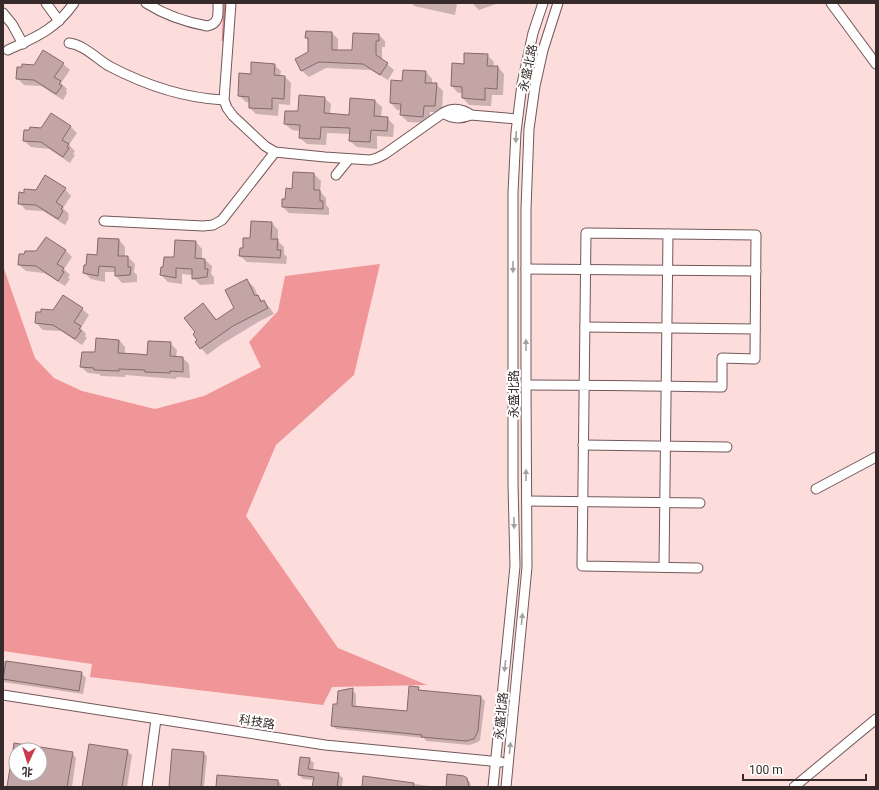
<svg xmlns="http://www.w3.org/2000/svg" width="879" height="790" font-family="Roboto,'Noto Sans SC',sans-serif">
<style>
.forest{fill:#f09598}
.shadow{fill:#0003;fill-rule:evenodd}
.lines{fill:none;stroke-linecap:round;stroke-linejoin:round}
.stream{stroke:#d87f82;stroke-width:2.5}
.building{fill:#c4a5a6;stroke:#856969}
.minor-casing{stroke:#745859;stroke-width:11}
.minor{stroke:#fff;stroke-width:9}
.oneway{fill:#a59f9f}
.labels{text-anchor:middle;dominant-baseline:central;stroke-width:4;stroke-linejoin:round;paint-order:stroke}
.street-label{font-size:12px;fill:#362a2a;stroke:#fff}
</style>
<rect width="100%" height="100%" fill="#fddcdc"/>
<!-- forest -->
<path class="forest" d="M 380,264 L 354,375 L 276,445 L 246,516 L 338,648 L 427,685 L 332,687 L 323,705 L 90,677 L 92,664 L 3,651 L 3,266 L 35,358 L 54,378 L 82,391 L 155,409 L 204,396 L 261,367 L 249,342 L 278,311 L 285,276 Z"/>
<!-- shadow -->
<g class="shadow">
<path d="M 412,3 L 457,3 L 457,4 L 455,15 L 414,6 Z"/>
<path d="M 472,3 L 499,3 L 479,10 Z"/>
<path d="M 332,33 L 338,39 L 338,51 L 353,51 L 379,35 L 385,41 L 385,47 L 382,47 L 382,60 L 394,70 L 388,80 L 371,70 L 326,68 L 309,77 L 302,71 L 296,60 L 309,53 L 309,41 L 306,38 Z"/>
<path d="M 487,55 L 494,62 L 493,67 L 498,67 L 504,74 L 503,95 L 492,95 L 491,106 L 469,105 L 463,98 L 463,93 L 458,93 L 452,86 L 465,65 Z"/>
<path d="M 63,64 L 70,70 L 61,83 L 67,89 L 66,91 L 67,93 L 63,100 L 41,86 L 24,85 L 17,78 L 23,68 L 34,66 Z"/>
<path d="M 274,65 L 281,71 L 280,77 L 285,77 L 291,83 L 290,105 L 279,104 L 278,116 L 256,114 L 250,108 L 250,103 L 246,102 L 239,96 L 252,75 Z"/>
<path d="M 426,72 L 432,79 L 432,84 L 436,84 L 443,91 L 442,112 L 430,112 L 430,123 L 408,122 L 401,115 L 402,110 L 397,110 L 391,103 L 403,82 Z"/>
<path d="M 324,98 L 331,104 L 330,114 L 350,116 L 375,101 L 382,107 L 381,118 L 387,118 L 394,125 L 393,137 L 377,136 L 377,149 L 357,147 L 350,141 L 351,134 L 327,133 L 326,145 L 307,144 L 300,138 L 300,131 L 292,130 L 285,124 L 299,112 Z"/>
<path d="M 70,126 L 77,133 L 69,145 L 75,151 L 73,154 L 75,155 L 70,163 L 49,149 L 31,147 L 24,141 L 42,129 Z"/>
<path d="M 314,174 L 321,181 L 320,191 L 326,198 L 326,205 L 329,208 L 329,215 L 289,213 L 283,207 L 286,200 L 293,190 Z"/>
<path d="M 65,189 L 71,196 L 63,208 L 69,214 L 68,216 L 69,218 L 65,225 L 43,211 L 26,210 L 19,203 L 25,194 Z"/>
<path d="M 272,223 L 278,230 L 278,241 L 284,247 L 284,254 L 287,257 L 286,264 L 247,262 L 240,256 L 244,249 L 251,239 Z"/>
<path d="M 119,240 L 125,247 L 125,257 L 128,257 L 135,264 L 134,272 L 137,275 L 137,282 L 122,283 L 116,276 L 116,272 L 105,272 L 105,282 L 91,279 L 84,273 L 87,266 Z"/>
<path d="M 196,242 L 202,249 L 202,259 L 205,260 L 212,266 L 211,274 L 214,277 L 214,284 L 200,285 L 193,278 L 193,275 L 182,274 L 182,284 L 168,282 L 161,275 L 164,268 Z"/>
<path d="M 65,250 L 72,257 L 64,269 L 70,275 L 68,278 L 70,279 L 65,286 L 44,273 L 26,271 L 19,265 L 25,255 Z"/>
<path d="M 247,281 L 254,287 L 258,296 L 270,308 L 274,314 L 258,322 L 222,344 L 207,355 L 201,348 L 196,332 L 203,304 L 217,320 L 236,309 Z"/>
<path d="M 82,309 L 89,315 L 81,328 L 86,334 L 85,336 L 87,338 L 82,345 L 61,331 L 43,330 L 36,323 L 54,311 Z"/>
<path d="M 119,340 L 125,347 L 125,355 L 148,356 L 170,343 L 177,350 L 176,357 L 183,358 L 189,364 L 190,378 L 177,377 L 176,379 L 125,375 L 125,377 L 101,376 L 99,374 L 88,373 L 81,367 L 96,353 Z"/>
<path d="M 3,661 L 81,673 L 86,678 L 83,694 L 3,682 Z"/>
<path d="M 418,688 L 421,691 L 481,697 L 485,701 L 480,740 L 478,742 L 470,745 L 426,741 L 424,738 L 336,729 L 332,725 L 338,705 L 352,690 L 356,694 L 356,707 L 407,712 Z"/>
<path d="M 15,745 L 72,753 L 76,758 L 72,787 L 8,787 ZM 16,750 L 40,750 L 40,774 L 16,774 Z"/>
<path d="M 127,751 L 132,755 L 127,787 L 83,787 Z"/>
<path d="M 203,753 L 207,756 L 204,787 L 170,787 Z"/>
<path d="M 309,759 L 314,763 L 313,771 L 338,774 L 343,778 L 342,787 L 313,787 L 314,780 L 303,779 L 299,775 Z"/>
<path d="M 364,777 L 429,786 L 430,787 L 363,787 Z"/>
<path d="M 467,779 L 470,782 L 471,787 L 447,787 Z"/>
<path d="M 278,781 L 281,784 L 281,787 L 217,787 Z"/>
</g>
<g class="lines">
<!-- stream -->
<path class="stream" d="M 223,40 L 225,3"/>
</g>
<!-- building -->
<g class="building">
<path d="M 306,31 L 332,32 L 332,50 L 352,50 L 353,33 L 379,34 L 379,41 L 376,41 L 376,55 L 388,63 L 380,75 L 363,64 L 319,62 L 301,71 L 295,59 L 308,52 L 308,38 L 305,38 Z"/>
<path d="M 43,50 L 64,63 L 54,77 L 61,81 L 59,84 L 62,86 L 56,94 L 34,80 L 16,79 L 17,67 L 22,67 L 22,64 L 34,65 Z"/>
<path d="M 464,53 L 488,54 L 487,66 L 498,66 L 497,89 L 485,88 L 485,100 L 462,98 L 462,87 L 451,86 L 452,63 L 464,64 Z"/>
<path d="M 251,62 L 275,64 L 274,75 L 285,76 L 284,99 L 272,98 L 272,109 L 249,108 L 249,97 L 238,96 L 239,73 L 251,74 Z"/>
<path d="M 403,70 L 426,71 L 425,83 L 437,83 L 435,106 L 424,106 L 423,117 L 400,115 L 401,104 L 390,103 L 391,80 L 402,81 Z"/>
<path d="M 299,95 L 325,97 L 324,113 L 349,115 L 350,98 L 375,100 L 374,116 L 388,117 L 387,131 L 371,130 L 370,142 L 349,141 L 350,128 L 321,127 L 320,139 L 299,138 L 300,125 L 284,124 L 285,111 L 298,111 Z"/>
<path d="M 51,113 L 71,126 L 62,140 L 69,144 L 67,147 L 69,148 L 63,157 L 41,142 L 23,141 L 24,130 L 29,130 L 30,127 L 41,128 Z"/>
<path d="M 293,172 L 314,173 L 314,190 L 320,190 L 320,201 L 323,201 L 323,209 L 282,207 L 282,199 L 285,199 L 286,188 L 292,189 Z"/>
<path d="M 45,175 L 66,188 L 56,202 L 63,207 L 61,209 L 63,211 L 58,219 L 36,205 L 18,204 L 19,192 L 24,193 L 24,189 L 36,190 Z"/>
<path d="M 251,221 L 272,222 L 271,239 L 278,239 L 277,250 L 281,250 L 280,258 L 239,256 L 240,248 L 243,248 L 243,238 L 250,238 Z"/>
<path d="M 46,237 L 66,250 L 57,264 L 64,268 L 62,271 L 64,272 L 58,281 L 36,266 L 18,265 L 19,254 L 24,254 L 25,251 L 36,251 Z"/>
<path d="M 98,238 L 119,239 L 118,256 L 128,256 L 128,267 L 131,267 L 130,275 L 115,276 L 115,267 L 99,266 L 98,276 L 83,273 L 84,265 L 86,265 L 87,254 L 97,255 Z"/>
<path d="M 175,240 L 196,241 L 195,258 L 205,259 L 205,269 L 208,269 L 207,277 L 192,279 L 192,269 L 176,268 L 176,278 L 160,275 L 161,267 L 163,267 L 164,257 L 174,257 Z"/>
<path d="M 247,279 L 255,296 L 258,295 L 261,302 L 264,300 L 268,308 L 233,326 L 200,349 L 195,342 L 197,340 L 193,334 L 195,332 L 184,318 L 203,303 L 216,320 L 234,308 L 225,290 Z"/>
<path d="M 63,295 L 83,308 L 74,322 L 81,326 L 79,329 L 81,331 L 75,339 L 53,325 L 35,323 L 36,312 L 41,312 L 41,309 L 53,310 Z"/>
<path d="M 96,338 L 119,340 L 118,353 L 138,354 L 147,355 L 148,341 L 171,342 L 170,356 L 183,357 L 183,372 L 170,371 L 170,373 L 145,372 L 145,370 L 119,369 L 119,371 L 94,370 L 94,368 L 80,367 L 82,352 L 95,352 Z"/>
<path d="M 6,661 L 82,672 L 79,691 L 3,679 Z"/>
<path d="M 409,686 L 419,687 L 418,690 L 481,696 L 478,731 L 474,739 L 466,741 L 421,737 L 422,735 L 331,726 L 333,704 L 337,704 L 338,691 L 353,688 L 352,706 L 407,711 Z"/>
<path d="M 14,743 L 32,746 L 32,750 L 13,750 Z"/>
<path d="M 89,744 L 128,750 L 122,787 L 82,787 Z"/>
<path d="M 40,747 L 73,752 L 67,787 L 7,787 L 12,755 L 16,755 L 16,774 L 40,774 Z"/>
<path d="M 172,749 L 204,752 L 201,787 L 169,787 Z"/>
<path d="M 300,757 L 310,758 L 308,769 L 339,773 L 337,787 L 312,787 L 314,777 L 298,775 Z"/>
<path d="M 447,774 L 464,776 L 467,778 L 469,787 L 446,787 Z"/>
<path d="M 217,775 L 278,780 L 278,787 L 216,787 Z"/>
<path d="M 363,776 L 414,783 L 413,787 L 362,787 Z"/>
</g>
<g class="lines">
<!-- minor casing -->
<g class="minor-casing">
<g id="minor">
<path d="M 46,3 L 59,21"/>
<path d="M 146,3 C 165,15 185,22 207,26 C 220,24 218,13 218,3"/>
<path d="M 231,3 L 224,100 L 227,108 L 233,116 L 265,146 L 275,152 L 325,157 L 370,160 L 377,158 L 385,154 L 443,113 C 453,107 463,109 471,115 C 462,119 452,119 443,113"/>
<path d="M 831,3 L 876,64"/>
<path d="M 3,13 L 12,24 L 23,44"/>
<path d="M 69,43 C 84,45 96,58 109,66 C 145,85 183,98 224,100"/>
<path d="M 8,50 C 36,37 55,30 74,3"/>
<path d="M 471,115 L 517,119"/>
<path d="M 336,175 L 349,159"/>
<path d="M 104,221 L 203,226 L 213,225 L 222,220 L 275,152"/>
<path d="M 526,269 L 756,271"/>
<path d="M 585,327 L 755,329"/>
<path d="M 526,385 C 591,385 656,386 722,387 L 722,358 L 755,359 L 756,235 L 586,233 C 585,344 583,455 582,566 L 698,568"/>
<path d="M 583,445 L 727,447"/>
<path d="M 816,489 L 876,457"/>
<path d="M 527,501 L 700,503"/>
<path d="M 664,567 L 668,234"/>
<path d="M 3,695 L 325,745 L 501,762"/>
<path d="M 147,787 L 156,719"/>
<path d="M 493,787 L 515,566 L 513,484 L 513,192 L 516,132 L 522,84 L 533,33 L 543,3"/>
<path d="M 506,787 L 527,567 L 526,385 L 526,209 L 529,129 L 535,86 L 543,50 L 558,3"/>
<path d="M 794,787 L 876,719"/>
</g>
</g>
<!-- minor -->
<use href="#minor" class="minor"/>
</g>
<!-- one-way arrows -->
<defs><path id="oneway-solid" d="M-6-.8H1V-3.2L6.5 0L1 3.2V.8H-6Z"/></defs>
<g class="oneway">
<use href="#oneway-solid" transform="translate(516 137) rotate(93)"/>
<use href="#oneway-solid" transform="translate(513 267) rotate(90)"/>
<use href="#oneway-solid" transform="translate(526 345) rotate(-90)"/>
<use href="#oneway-solid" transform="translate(526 475) rotate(-90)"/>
<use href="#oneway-solid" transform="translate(514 523) rotate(89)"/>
<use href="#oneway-solid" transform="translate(522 619) rotate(-84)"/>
<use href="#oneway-solid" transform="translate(505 666) rotate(96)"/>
<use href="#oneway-solid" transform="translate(510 748) rotate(-84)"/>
</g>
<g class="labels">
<!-- street labels -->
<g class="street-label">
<text transform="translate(528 68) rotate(-78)">永盛北路</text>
<text transform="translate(514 394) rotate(-90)">永盛北路</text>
<text transform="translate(501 716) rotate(-84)">永盛北路</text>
<text transform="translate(257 722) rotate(9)">科技路</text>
</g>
</g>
<!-- border -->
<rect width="879" height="790" fill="none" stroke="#362a2a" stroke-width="8"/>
<!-- north arrow -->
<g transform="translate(28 762) rotate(184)"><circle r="19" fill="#ffffff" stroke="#afaaaa"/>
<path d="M0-3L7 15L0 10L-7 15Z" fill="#cb3b4e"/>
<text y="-6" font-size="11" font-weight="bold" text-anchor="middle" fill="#362a2a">北</text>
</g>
<!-- scale -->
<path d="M743 774v6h123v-6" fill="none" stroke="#362a2a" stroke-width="2"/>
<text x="749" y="774" font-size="12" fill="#362a2a" stroke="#ffffff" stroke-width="3" paint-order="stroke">100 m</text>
</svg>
